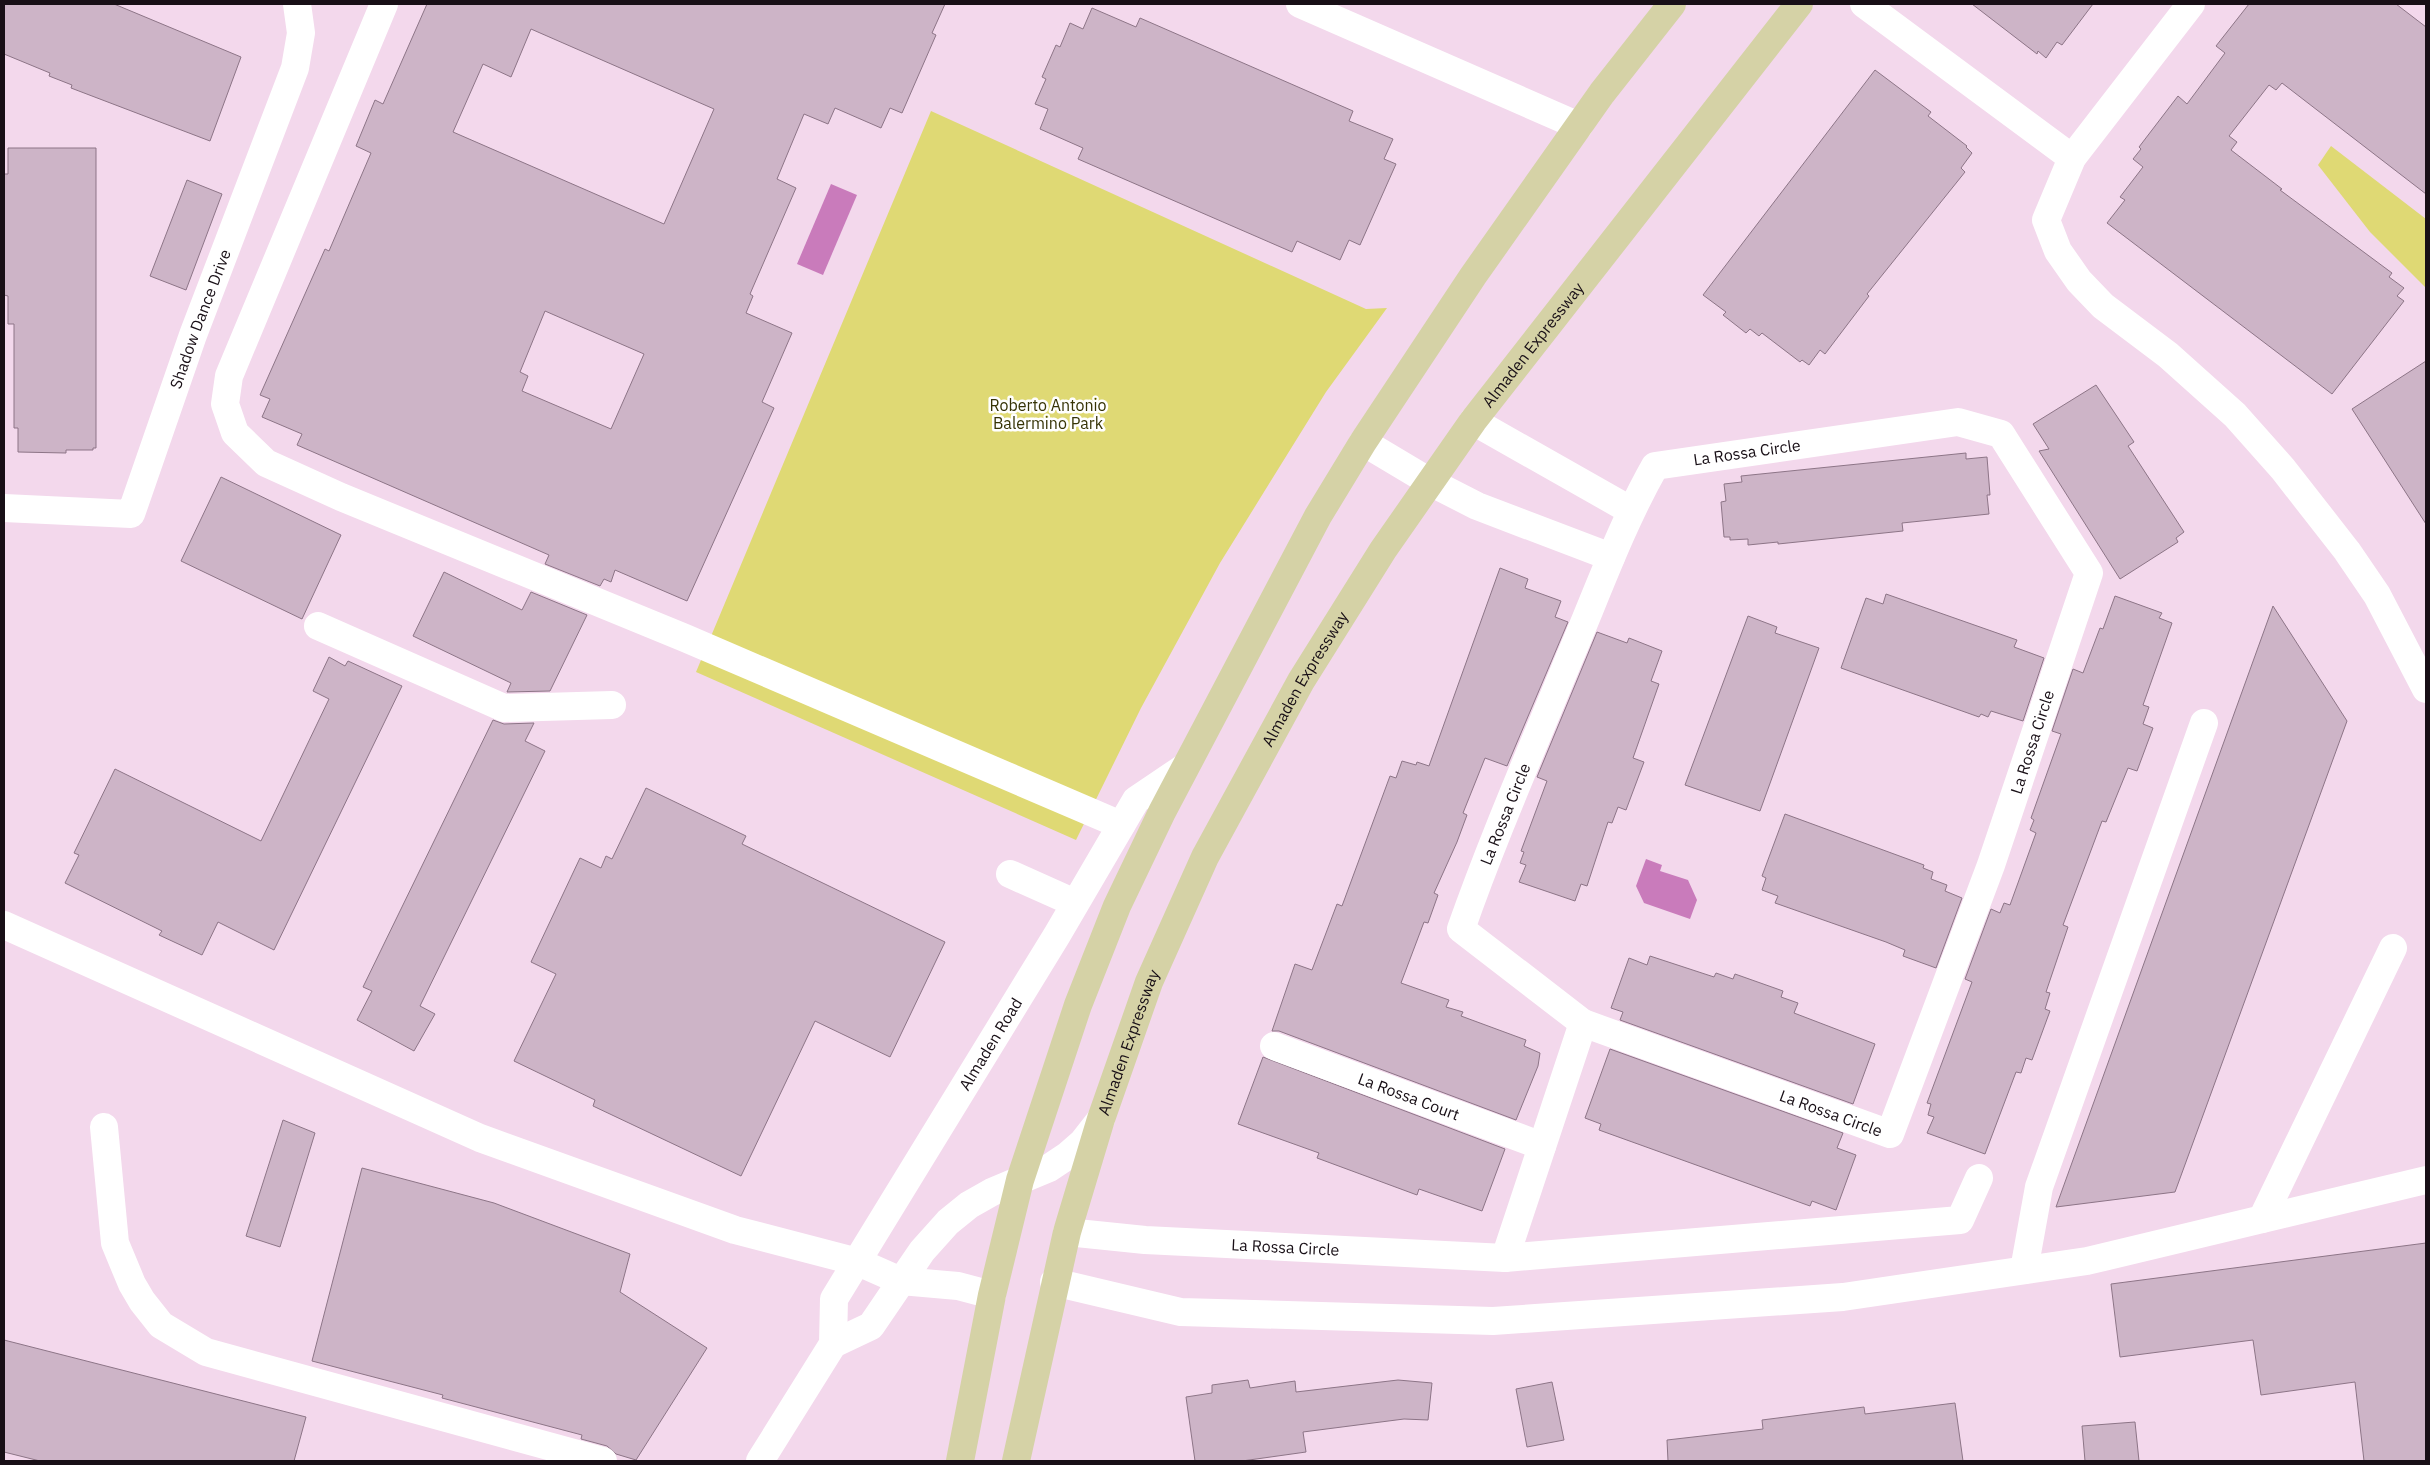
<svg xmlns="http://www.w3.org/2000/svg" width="2430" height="1465" font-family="'IBM Plex Sans',sans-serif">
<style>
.green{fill:#dfd974}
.water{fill:#c97bbb}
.building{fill:#cdb4c7;stroke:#8d7587;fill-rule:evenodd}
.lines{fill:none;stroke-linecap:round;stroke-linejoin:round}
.minor{stroke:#fff;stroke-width:28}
.major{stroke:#d5d2a6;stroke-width:28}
.labels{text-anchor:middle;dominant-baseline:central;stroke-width:5;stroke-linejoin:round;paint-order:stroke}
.street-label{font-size:16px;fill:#180f16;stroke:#fff}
.park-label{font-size:16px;fill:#363305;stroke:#fff}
</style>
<rect width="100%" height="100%" fill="#f3d8ec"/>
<!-- green -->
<g class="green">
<path d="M 931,111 L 1366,309 L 1387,308 L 1326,392 L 1220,563 L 1141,708 L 1076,840 L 696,672 Z"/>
<path d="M 2331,146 L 2426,219 L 2426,288 L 2370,232 L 2318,165 Z"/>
</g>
<!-- water -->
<g class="water">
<path d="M 831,184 L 857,195 L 823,275 L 797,264 Z"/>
<path d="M 1646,859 L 1662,865 L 1660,871 L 1688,880 L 1697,900 L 1690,919 L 1644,903 L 1636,886 Z"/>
</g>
<!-- building -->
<g class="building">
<path d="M 4,4 L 114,4 L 241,57 L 210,141 L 71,88 L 72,85 L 49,76 L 50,73 L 4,54 Z"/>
<path d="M 427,4 L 945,4 L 932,33 L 936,35 L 902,113 L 890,108 L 881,128 L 835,108 L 828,124 L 804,114 L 777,179 L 796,188 L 750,294 L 753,296 L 746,313 L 792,333 L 762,402 L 774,408 L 687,601 L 615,570 L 611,582 L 604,579 L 600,586 L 545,564 L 549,555 L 297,445 L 302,434 L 262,417 L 270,399 L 260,395 L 325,249 L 329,251 L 371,153 L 356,146 L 375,100 L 383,104 ZM 531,29 L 714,109 L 664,224 L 453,132 L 483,64 L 511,77 ZM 545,311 L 644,354 L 611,429 L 522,391 L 528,376 L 520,372 Z"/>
<path d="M 1972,4 L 2093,4 L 2062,45 L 2057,42 L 2046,58 L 2038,51 L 2037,54 Z"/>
<path d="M 2249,4 L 2396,4 L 2426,27 L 2426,194 L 2282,83 L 2276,90 L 2269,85 L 2229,136 L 2237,142 L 2231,150 L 2282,189 L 2280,190 L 2392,273 L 2389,277 L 2404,288 L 2397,296 L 2404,301 L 2332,394 L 2107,223 L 2125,200 L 2120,197 L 2143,167 L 2133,159 L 2141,149 L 2139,147 L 2178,96 L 2187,104 L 2225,53 L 2216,46 Z"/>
<path d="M 1092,8 L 1136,27 L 1140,18 L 1353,111 L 1349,121 L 1393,139 L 1384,159 L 1396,164 L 1360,245 L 1349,240 L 1340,260 L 1297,241 L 1292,252 L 1078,159 L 1083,148 L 1040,129 L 1048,109 L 1035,104 L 1046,79 L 1042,77 L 1056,45 L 1060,47 L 1070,23 L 1083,29 Z"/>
<path d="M 1875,70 L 1931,112 L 1928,116 L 1967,146 L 1966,147 L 1972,153 L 1961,168 L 1965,172 L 1867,294 L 1869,296 L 1825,354 L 1820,350 L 1809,365 L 1802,360 L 1800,362 L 1762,333 L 1759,336 L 1750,329 L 1746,333 L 1723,315 L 1726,312 L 1703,295 Z"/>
<path d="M 8,148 L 96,148 L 96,448 L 93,448 L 93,450 L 66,450 L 66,453 L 18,452 L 18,428 L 14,428 L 14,324 L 8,324 L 8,296 L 4,295 L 4,174 L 8,174 Z"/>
<path d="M 187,180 L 222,194 L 186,290 L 150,276 Z"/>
<path d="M 2426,361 L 2426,524 L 2352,409 Z"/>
<path d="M 2096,385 L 2134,442 L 2128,446 L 2184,532 L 2176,538 L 2178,542 L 2120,579 L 2039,451 L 2049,449 L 2033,424 Z"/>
<path d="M 1966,453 L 1966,459 L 1987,457 L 1990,495 L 1987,495 L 1989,514 L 1902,523 L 1903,531 L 1778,544 L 1778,542 L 1748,545 L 1748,539 L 1730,540 L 1730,537 L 1724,537 L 1721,502 L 1726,501 L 1724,484 L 1742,482 L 1741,476 Z"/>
<path d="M 221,477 L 341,535 L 302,619 L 181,561 Z"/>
<path d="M 1500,568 L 1528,579 L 1525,588 L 1561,601 L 1555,617 L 1568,622 L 1507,766 L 1485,758 L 1463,813 L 1467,815 L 1457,842 L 1434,893 L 1438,895 L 1428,923 L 1424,922 L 1401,983 L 1449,1000 L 1446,1007 L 1463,1012 L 1461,1016 L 1526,1040 L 1524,1046 L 1540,1053 L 1538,1066 L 1516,1120 L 1279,1031 L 1272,1031 L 1295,964 L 1312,970 L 1337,904 L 1342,906 L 1390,776 L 1396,778 L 1402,761 L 1416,765 L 1417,762 L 1429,766 Z"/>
<path d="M 444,572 L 522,610 L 531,592 L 587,615 L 550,691 L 507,692 L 511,683 L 413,636 Z"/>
<path d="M 1886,594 L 2017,640 L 2014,647 L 2044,658 L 2023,721 L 1991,711 L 1988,717 L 1981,714 L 1979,717 L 1841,668 L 1866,598 L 1883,604 Z"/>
<path d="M 2115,596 L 2162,613 L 2159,618 L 2172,623 L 2143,705 L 2149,707 L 2143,724 L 2153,728 L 2137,771 L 2128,768 L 2106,822 L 2102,821 L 2063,925 L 2068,927 L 2046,992 L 2050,993 L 2045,1009 L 2050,1011 L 2032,1060 L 2026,1058 L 2021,1073 L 2016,1072 L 1985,1154 L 1927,1133 L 1934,1117 L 1928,1115 L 1931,1104 L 1927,1103 L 1972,982 L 1965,979 L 1991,909 L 2000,913 L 2004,903 L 2010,905 L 2036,833 L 2030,830 L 2034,820 L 2031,818 L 2061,734 L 2052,731 L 2073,669 L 2083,673 L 2100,628 L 2103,629 Z"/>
<path d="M 2273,606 L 2347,721 L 2175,1192 L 2056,1207 Z"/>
<path d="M 1748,616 L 1777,627 L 1775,633 L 1819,648 L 1760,811 L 1685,785 Z"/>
<path d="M 1597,632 L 1627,643 L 1629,638 L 1662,651 L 1651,681 L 1659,684 L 1633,758 L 1644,762 L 1626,810 L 1618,807 L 1612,823 L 1608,822 L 1587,886 L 1581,884 L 1575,901 L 1519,882 L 1526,865 L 1520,863 L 1524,852 L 1521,851 L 1547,781 L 1537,777 Z"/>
<path d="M 329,657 L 345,666 L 348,661 L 402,686 L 274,950 L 218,922 L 202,955 L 159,935 L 162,931 L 65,883 L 79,855 L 74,853 L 115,769 L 261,841 L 329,699 L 313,691 Z"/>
<path d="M 493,720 L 504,724 L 534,723 L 525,741 L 545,751 L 420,1006 L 435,1014 L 414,1051 L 357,1020 L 372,991 L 363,987 Z"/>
<path d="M 646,788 L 746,836 L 742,844 L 945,942 L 890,1057 L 815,1021 L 741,1176 L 593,1106 L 595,1100 L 514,1061 L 556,974 L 531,962 L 580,858 L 601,868 L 606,856 L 612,859 Z"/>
<path d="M 1785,814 L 1924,865 L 1923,868 L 1933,872 L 1931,879 L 1947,885 L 1945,891 L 1962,898 L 1936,968 L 1903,956 L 1905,950 L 1886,942 L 1775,903 L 1778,896 L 1762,890 L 1766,878 L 1762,876 Z"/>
<path d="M 1650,956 L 1714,977 L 1716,973 L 1733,979 L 1735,974 L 1783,991 L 1781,997 L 1798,1003 L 1794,1013 L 1875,1044 L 1853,1104 L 1620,1020 L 1623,1012 L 1611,1008 L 1629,958 L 1647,965 Z"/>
<path d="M 1610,1049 L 1843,1133 L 1837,1148 L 1856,1155 L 1836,1210 L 1812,1201 L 1810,1206 L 1599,1130 L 1601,1124 L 1585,1118 Z"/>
<path d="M 1263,1057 L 1505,1149 L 1482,1211 L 1419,1189 L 1417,1195 L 1317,1158 L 1319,1153 L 1238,1124 Z"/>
<path d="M 283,1120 L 315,1133 L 280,1247 L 246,1236 Z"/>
<path d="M 362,1168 L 494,1203 L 630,1254 L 620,1292 L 707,1348 L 636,1460 L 616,1454 L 607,1446 L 581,1439 L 582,1435 L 442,1398 L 443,1395 L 312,1361 Z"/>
<path d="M 2426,1243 L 2426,1461 L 2364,1461 L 2355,1382 L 2261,1395 L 2253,1340 L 2120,1357 L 2111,1284 Z"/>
<path d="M 4,1340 L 306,1417 L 294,1461 L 40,1461 L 4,1452 Z"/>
<path d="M 1248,1380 L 1250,1388 L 1295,1381 L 1296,1392 L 1398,1380 L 1432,1383 L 1428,1420 L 1404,1419 L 1303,1432 L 1306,1452 L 1242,1461 L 1195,1461 L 1186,1397 L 1212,1393 L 1212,1385 Z"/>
<path d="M 1552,1382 L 1564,1440 L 1527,1447 L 1516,1389 Z"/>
<path d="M 1955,1403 L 1963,1461 L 1668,1461 L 1667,1440 L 1763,1429 L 1762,1420 L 1864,1407 L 1865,1414 Z"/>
<path d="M 2135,1422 L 2139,1461 L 2085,1461 L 2082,1426 Z"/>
</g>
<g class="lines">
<!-- minor -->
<g class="minor">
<path d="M 384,4 L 229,376 L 225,404 L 235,433 L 266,463 L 341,497 L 685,638 L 1121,825"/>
<path d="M 1300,4 L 1579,126"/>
<path d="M 1864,4 L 2072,158"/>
<path d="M 2191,4 L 2072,158 L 2046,220 L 2058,251 L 2079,281 L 2103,306 L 2168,355 L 2235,415 L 2283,469 L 2347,551 L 2377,595 L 2426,689"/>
<path d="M 1473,421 L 1630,510"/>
<path d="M 1958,422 L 2001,434 L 2089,573 L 1991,865 L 1890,1134 L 1583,1023 L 1461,929 C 1493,838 1532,749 1569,659 C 1597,594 1620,528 1655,466 Z"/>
<path d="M 1363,442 L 1430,482 L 1477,506 L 1611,557"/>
<path id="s1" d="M 4,508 L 131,514 L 193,335 L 295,68 L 301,33 L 297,4"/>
<path d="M 318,626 L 504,708 L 612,705"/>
<path d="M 1010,874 L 1075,903"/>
<path d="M 4,925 L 480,1138 L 735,1230 L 858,1262 L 901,1281 L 958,1286 L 992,1295"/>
<path id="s2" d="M 1274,1046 L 1542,1146"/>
<path d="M 104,1127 L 115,1243 L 132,1284 L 142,1301 L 161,1325 L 206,1352 L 603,1461"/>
<path d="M 2262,1219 L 2393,948"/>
<path id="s3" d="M 1067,1232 L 1145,1240 L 1505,1258 L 1960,1220 L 1979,1178"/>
<path d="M 1505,1258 L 1583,1023"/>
<path d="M 2024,1270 L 2039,1187 L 2204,723"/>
<path d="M 1054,1282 L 1181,1312 L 1493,1321 L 1843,1297 L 2087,1261 L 2426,1180"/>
<path d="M 833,1344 L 871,1326 L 922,1251 L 948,1222 L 969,1205 L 992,1192 L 1049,1168 L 1067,1156 L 1083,1142 L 1101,1119"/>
<path id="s4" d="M 760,1461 L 833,1344 L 834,1299 L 1057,935 L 1136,800 L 1185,767"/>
</g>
<!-- major -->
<g class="major">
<path d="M 960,1461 L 992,1295 L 1020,1180 L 1078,1005 L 1117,906 L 1162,812 L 1318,516 L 1363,442 L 1473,276 L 1602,93 L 1672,4"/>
<path id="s5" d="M 1016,1461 L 1067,1232 L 1101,1119 L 1149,982 L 1205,857 L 1301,681 L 1383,550 L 1473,421 L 1799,4"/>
</g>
</g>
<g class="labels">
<!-- street labels -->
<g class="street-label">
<text stroke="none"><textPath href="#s1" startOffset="334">Shadow Dance Drive</textPath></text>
<text stroke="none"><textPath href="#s5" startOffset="1244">Almaden Expressway</textPath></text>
<text transform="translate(1747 452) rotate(-8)">La Rossa Circle</text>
<text stroke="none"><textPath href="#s5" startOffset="839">Almaden Expressway</textPath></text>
<text transform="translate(2032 742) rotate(-72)">La Rossa Circle</text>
<text transform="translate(1505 814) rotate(-68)">La Rossa Circle</text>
<text stroke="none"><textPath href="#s5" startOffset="434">Almaden Expressway</textPath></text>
<text stroke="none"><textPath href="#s4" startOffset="482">Almaden Road</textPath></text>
<text stroke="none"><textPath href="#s2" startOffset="144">La Rossa Court</textPath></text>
<text transform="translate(1831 1113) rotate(20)">La Rossa Circle</text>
<text stroke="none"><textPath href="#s3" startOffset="219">La Rossa Circle</textPath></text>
</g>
<!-- park labels -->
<g class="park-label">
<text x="1048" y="405">Roberto Antonio<tspan x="1048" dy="18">Balermino Park</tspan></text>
</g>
</g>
<!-- border -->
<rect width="2430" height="1465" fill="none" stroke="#180f16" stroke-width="10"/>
</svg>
